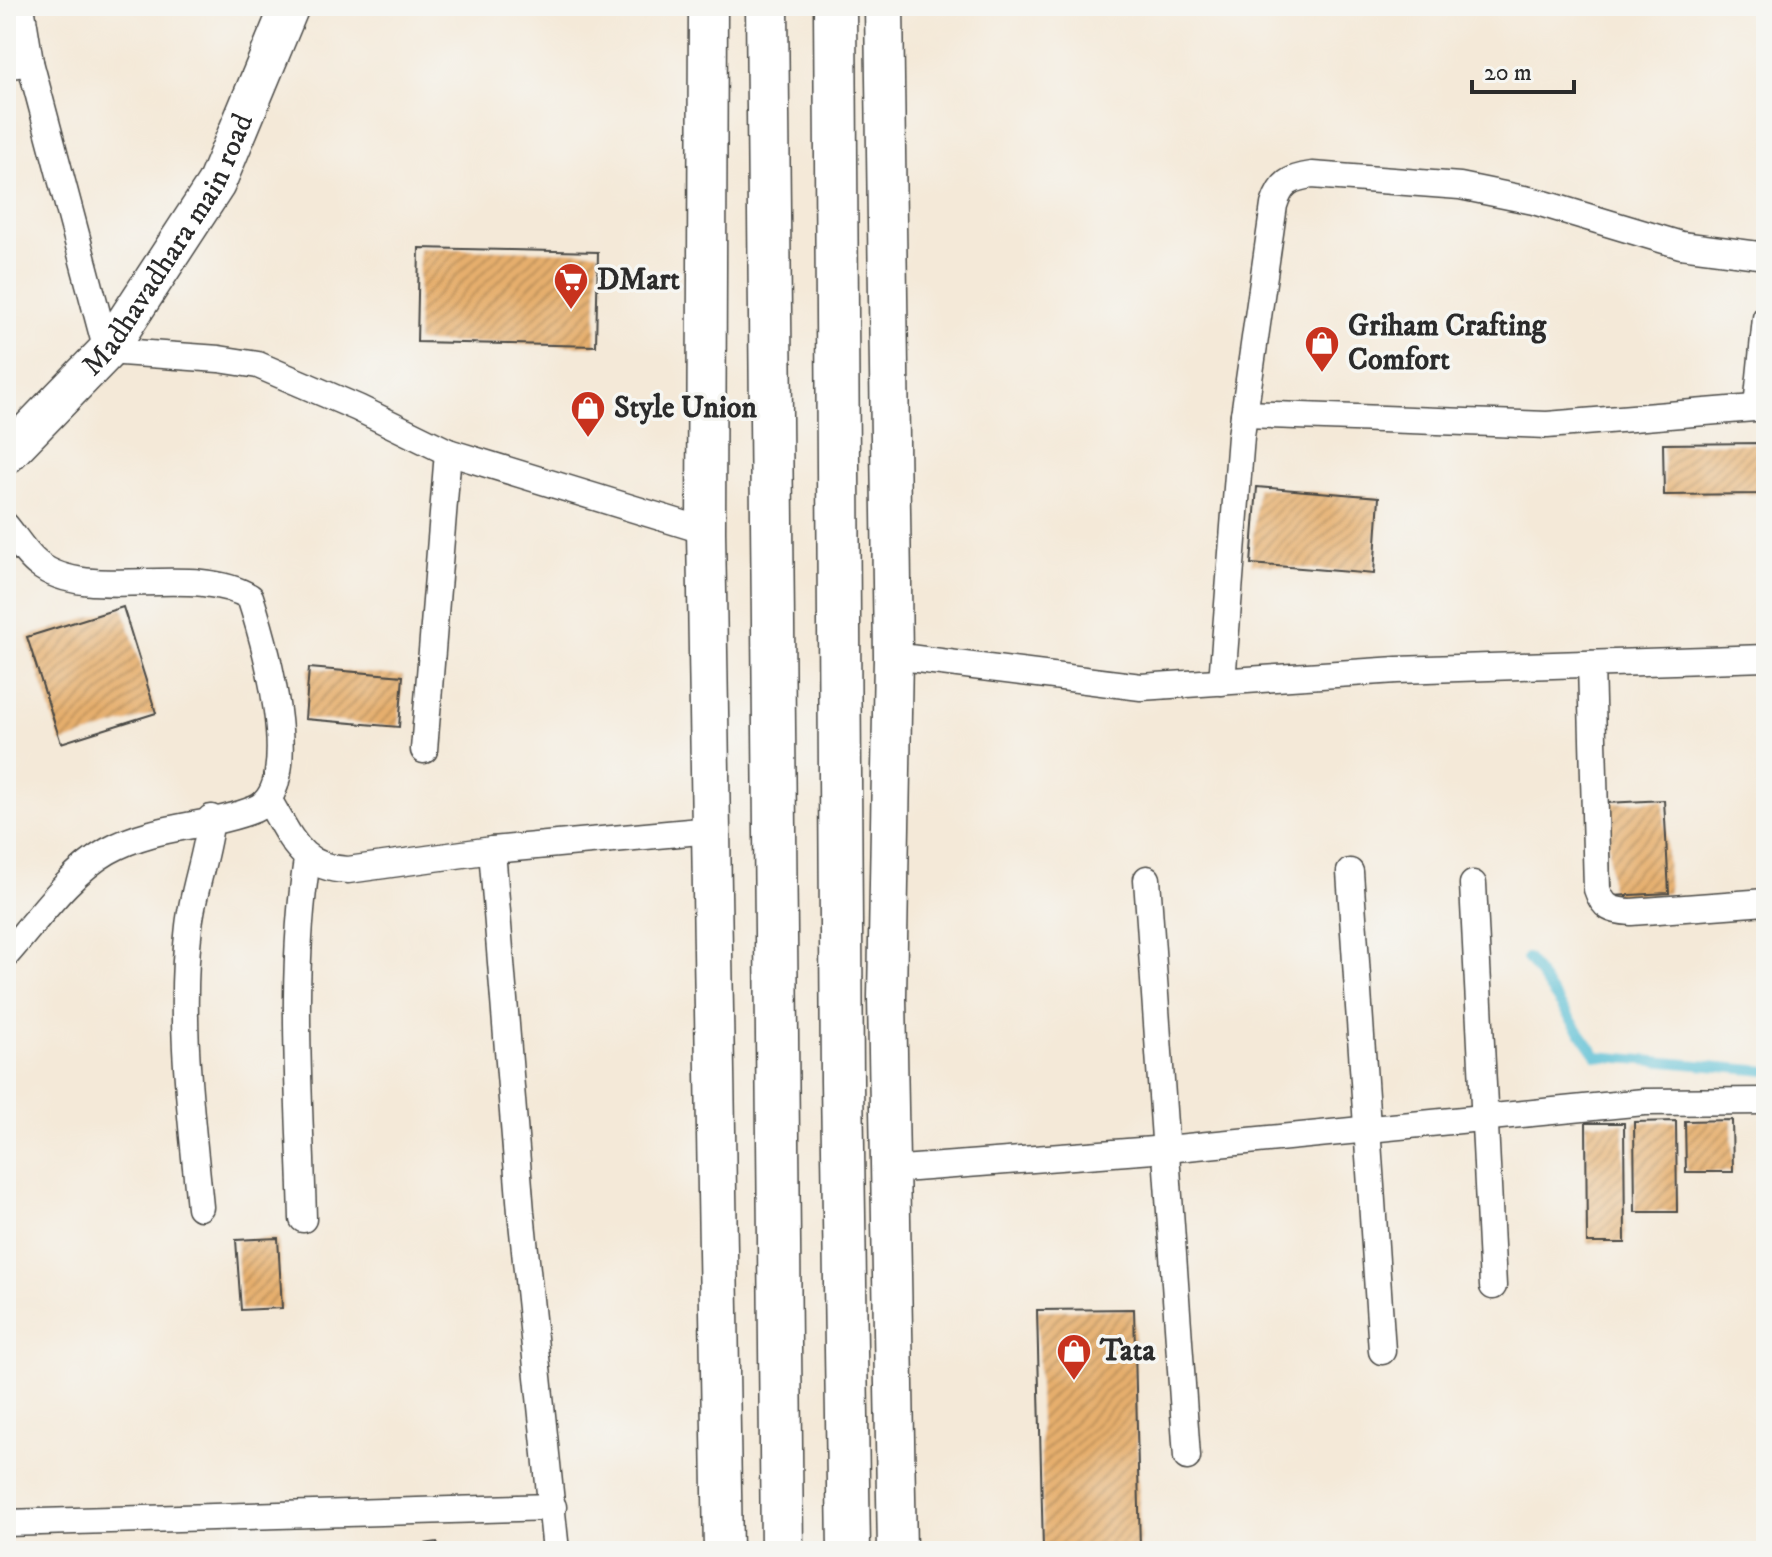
<svg xmlns="http://www.w3.org/2000/svg" width="1772" height="1557" font-family="'IM FELL DW Pica',serif">
<style>
.lines{fill:none;stroke-linecap:round;stroke-linejoin:round}
.stream{stroke:#56bdd3;stroke-width:10}
.building{fill:url(#building-hatch)}
.street-casing{stroke:#494845;stroke-width:29}
.secondary-casing{stroke:#494845;stroke-width:41}
.primary-casing{stroke:#494845;stroke-width:45}
.street{stroke:#fff;stroke-width:26}
.secondary{stroke:#fff;stroke-width:38}
.primary{stroke:#fff;stroke-width:42}
.labels{text-anchor:middle;dominant-baseline:central;stroke-width:7;stroke-linejoin:round;paint-order:stroke}
.street-label{font-size:30px;fill:#2b2b2b;stroke:#f6f6f2}
.poi-label{font-size:30px;font-weight:bold;fill:#2b2b2b;stroke:#f6f6f2;text-anchor:start}
</style>
<defs>
<pattern id="building-hatch" width="6" height="6" patternUnits="userSpaceOnUse" patternTransform="scale(2)"><rect width="6" height="6" fill="#e6af6d"/><path d="M-1 1l2-2M0 6l6-6M5 7l2-2" fill="none" stroke="#bb8f5a"/></pattern>
</defs>
<rect width="100%" height="100%" fill="#f6f6f2"/>
<filter id="ink" filterUnits="userSpaceOnUse"><feTurbulence type="fractalNoise" baseFrequency=".0125" numOctaves="2"/><feDisplacementMap in="SourceGraphic" scale="16" xChannelSelector="R" yChannelSelector="G"/><feConvolveMatrix kernelMatrix="1 2 1 2 8 2 1 2 1" color-interpolation-filters="sRGB"/></filter>
<filter id="wash" filterUnits="userSpaceOnUse"><feTurbulence type="fractalNoise" baseFrequency=".006" numOctaves="4" result="noise"/><feDisplacementMap in="SourceGraphic" scale="32" xChannelSelector="R" yChannelSelector="G"/><feGaussianBlur stdDeviation="1.8" result="paint"/><feColorMatrix in="noise" values="0 0 0 0 0 0 0 0 0 0 0 0 0 0 0 0 0 1.4 0 .05"/><feComposite in="paint" operator="in"/></filter>
<g filter="url(#wash)">
<rect width="100%" height="100%" fill="#f4e9d8"/>
<g class="lines">
<!-- stream -->
<path class="stream" d="M 1527,958 L 1597,1056 L 1766,1071"/>
</g>
<g id="blocks">
<!-- building -->
<g class="building">
<path d="M 419,248 L 598,252 L 596,346 L 417,342 Z"/>
<path d="M 1762,443 L 1763,494 L 1664,495 L 1663,444 Z"/>
<path d="M 1257,487 L 1379,497 L 1374,574 L 1251,564 Z"/>
<path d="M 123,607 L 156,713 L 61,743 L 27,637 Z"/>
<path d="M 309,668 L 403,676 L 399,727 L 305,719 Z"/>
<path d="M 1664,800 L 1669,893 L 1611,896 L 1607,803 Z"/>
<path d="M 1732,1120 L 1733,1172 L 1686,1172 L 1685,1121 Z"/>
<path d="M 1676,1121 L 1677,1212 L 1635,1212 L 1634,1122 Z"/>
<path d="M 1586,1123 L 1624,1123 L 1625,1243 L 1587,1243 Z"/>
<path d="M 278,1238 L 282,1308 L 241,1310 L 236,1240 Z"/>
<path d="M 1134,1309 L 1140,1548 L 1043,1549 L 1037,1310 Z"/>
<path d="M 437,1542 L 439,1551 L 388,1551 L 388,1549 Z"/>
</g>
</g>
</g>
<g filter="url(#ink)">
<use href="#blocks" fill-opacity="0" stroke="#494845" stroke-width="2"/>
<g class="lines">
<!-- street casing -->
<g class="street-casing">
<g id="street">
<path d="M 21,6 L 30,62 L 107,351 L 219,359 L 258,365 L 358,408 L 448,452 L 706,531"/>
<path d="M 6,66 L 30,62"/>
<path d="M 1757,407 L 1766,318"/>
<path d="M 1244,414 L 1547,425 L 1766,407"/>
<path d="M 6,526 C 16,538 26,555 38,564 C 88,604 193,562 250,597 C 263,637 307,788 255,809 C 208,828 156,824 108,851 C 68,874 37,920 6,955"/>
<path d="M 893,656 L 1141,687 L 1397,670 L 1766,658"/>
<path d="M 1591,664 L 1597,889 C 1603,908 1612,911 1631,912 L 1766,902"/>
<path d="M 1222,682 L 1241,436 L 1274,205 C 1281,183 1290,178 1312,175 L 1460,186 L 1534,201 L 1681,245 L 1766,256"/>
<path d="M 424,750 L 448,452"/>
<path d="M 269,801 C 292,839 300,868 348,870 L 492,850 L 711,830"/>
<path d="M 492,850 L 521,1212 L 556,1551"/>
<path d="M 1350,872 L 1382,1351"/>
<path d="M 1147,879 L 1187,1457"/>
<path d="M 1473,884 L 1493,1286"/>
<path d="M 888,1170 L 1167,1149 L 1644,1102 L 1766,1101"/>
<path d="M 200,1207 C 191,1114 178,1019 189,926 C 193,890 207,855 211,818"/>
<path d="M 303,1219 C 300,1101 289,977 307,860"/>
<path d="M 6,1523 L 553,1507"/>
</g>
</g>
<!-- secondary casing -->
<g class="secondary-casing">
<g id="secondary">
<path d="M 708,6 L 706,531 L 723,1551"/>
<path d="M 884,6 L 893,656 L 887,997 L 897,1551"/>
<path id="s1" d="M 6,455 L 107,351 L 216,184 L 290,6"/>
</g>
</g>
<!-- primary casing -->
<g class="primary-casing">
<g id="primary">
<path d="M 767,6 L 782,1551"/>
<path d="M 835,6 L 842,1082 L 849,1551"/>
</g>
</g>
<!-- street -->
<use href="#street" class="street"/>
<!-- secondary -->
<use href="#secondary" class="secondary"/>
<!-- primary -->
<use href="#primary" class="primary"/>
</g>
</g>
<!-- icons -->
<defs>
<g id="supermarket-pin" transform="scale(1.8)"><path d="M0 17L-7.5 6A9.5 9.5 0 1 1 7.5 6Z" fill="#c8321e" stroke="#f6f6f2"/><path d="M-6-5.5h2.5l.6 2H6L4.5 2H-2.5L-4.4-4H-6ZM-1.5 3.2a1.3 1.3 0 1 0 .1 0ZM3 3.2a1.3 1.3 0 1 0 .1 0Z" fill="#fff"/></g>
<g id="shop-pin" transform="scale(1.8)"><path d="M0 17L-7.5 6A9.5 9.5 0 1 1 7.5 6Z" fill="#c8321e" stroke="#f6f6f2"/><path d="M-5-2.5h2.3a2.7 3.5 0 0 1 5.4 0H5L5.5 6h-11ZM-1.5-2.5h3a1.5 2.3 0 0 0-3 0Z" fill="#fff"/></g>
</defs>
<g fill-rule="evenodd">
<use href="#supermarket-pin" x="571" y="280"/>
<use href="#shop-pin" x="1322" y="343"/>
<use href="#shop-pin" x="588" y="408"/>
<use href="#shop-pin" x="1074" y="1351"/>
</g>
<g class="labels">
<!-- street labels -->
<g class="street-label">
<text stroke="none"><textPath href="#s1" startOffset="268">Madhavadhara main road</textPath></text>
</g>
<!-- poi labels -->
<g class="poi-label">
<text x="597" y="280">DMart</text>
<text x="1348" y="326">Griham Crafting<tspan x="1348" dy="34">Comfort</tspan></text>
<text x="614" y="408">Style Union</text>
<text x="1100" y="1351">Tata</text>
</g>
</g>
<!-- margin -->
<rect width="1772" height="1557" fill="none" stroke="#f6f6f2" stroke-width="32"/>
<!-- scale -->
<path d="M1472 80v12h102v-12" fill="none" stroke="#2b2b2b" stroke-width="4"/>
<text x="1484" y="80" font-size="24" fill="#2b2b2b" stroke="#f6f6f2" stroke-width="6" paint-order="stroke">20 m</text>
</svg>
